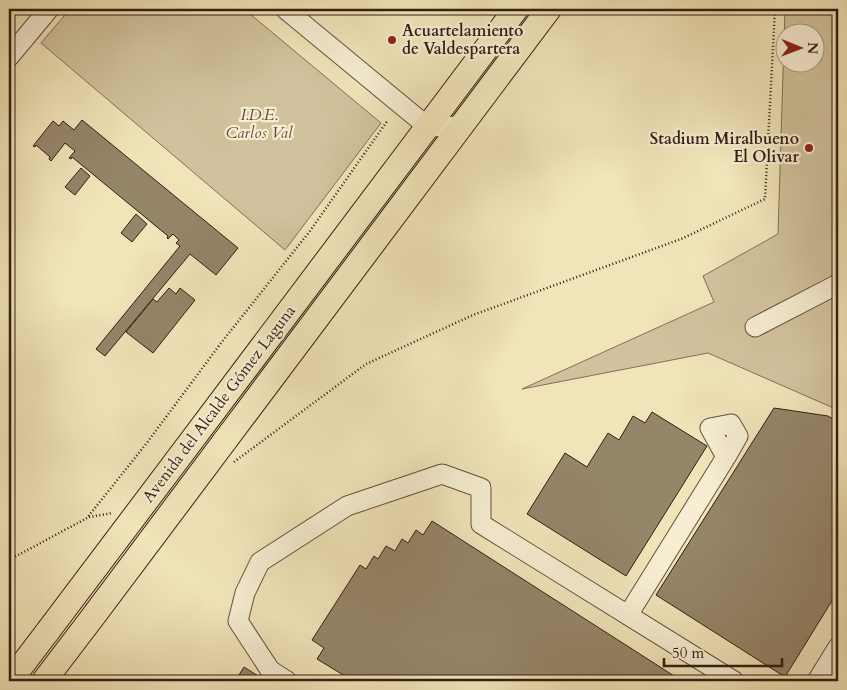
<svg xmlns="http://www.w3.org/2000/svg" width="847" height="690" font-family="Cardo,serif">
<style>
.green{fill:#d1c29d;stroke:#827058;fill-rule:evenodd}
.building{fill:#958569;stroke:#321e12}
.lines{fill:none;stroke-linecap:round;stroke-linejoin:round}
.minor-casing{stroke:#62503c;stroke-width:21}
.major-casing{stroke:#321e12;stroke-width:26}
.path{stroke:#321e12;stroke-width:2.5;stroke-dasharray:1 2.5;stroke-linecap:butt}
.minor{stroke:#f6edd2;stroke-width:19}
.major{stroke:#f1e4b9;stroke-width:24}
.major-bridge-casing{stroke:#321e12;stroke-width:26;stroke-linecap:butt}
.major-bridge{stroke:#f1e4b9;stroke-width:24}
.poi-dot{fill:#8f2418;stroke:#f6edd2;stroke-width:2}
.labels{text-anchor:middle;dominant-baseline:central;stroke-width:4.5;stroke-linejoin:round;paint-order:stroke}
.poi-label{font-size:16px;font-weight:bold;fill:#321e12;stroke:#f6edd2;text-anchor:start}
.park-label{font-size:16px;font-style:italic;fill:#624f3c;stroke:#f6edd2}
.street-label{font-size:16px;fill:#321e12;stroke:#f6edd2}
</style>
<rect width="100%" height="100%" fill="#f1e4b9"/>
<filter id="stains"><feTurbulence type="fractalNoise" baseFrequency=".004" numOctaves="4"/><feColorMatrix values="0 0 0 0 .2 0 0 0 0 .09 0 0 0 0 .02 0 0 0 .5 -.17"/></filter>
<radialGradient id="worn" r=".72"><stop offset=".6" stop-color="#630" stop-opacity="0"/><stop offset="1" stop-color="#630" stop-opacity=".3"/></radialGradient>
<!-- green -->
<g class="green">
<path d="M 70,9 L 244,9 L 381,123 L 285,250 L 41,43 Z"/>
<path d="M 785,9 L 838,9 L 838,410 L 708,353 L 522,389 L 714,302 L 703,276 L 778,234 ZM 784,32 L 814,32 L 814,62 L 784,62 Z"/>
</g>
<!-- building -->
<g class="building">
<path d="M 82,120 L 238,248 L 216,275 L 190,254 L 105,356 L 96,349 L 180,246 L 176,243 L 179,240 L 173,234 L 168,239 L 167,238 L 168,236 L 72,157 L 71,159 L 69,158 L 75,151 L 65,143 L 51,161 L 49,159 L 50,157 L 36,145 L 35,147 L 33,146 L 53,121 L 59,126 L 63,121 L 74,130 Z"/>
<path d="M 81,168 L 90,176 L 75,195 L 65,187 Z"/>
<path d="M 136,214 L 147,224 L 132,242 L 121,233 Z"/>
<path d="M 169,288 L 176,294 L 180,288 L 195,300 L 153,353 L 126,332 L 153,299 L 157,302 Z"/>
<path d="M 774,408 L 828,416 L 838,422 L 838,591 L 785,677 L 656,595 Z"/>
<path d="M 652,412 L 707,446 L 626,576 L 527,514 L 565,453 L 587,467 L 608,433 L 619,440 L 633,416 L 645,423 Z"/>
<path d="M 432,521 L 682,681 L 353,681 L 317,659 L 324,648 L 312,640 L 360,565 L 366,569 L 374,556 L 378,559 L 386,546 L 395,551 L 402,539 L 408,543 L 416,530 L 423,535 Z"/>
<path d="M 244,667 L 266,681 L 235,681 Z"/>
</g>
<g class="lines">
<!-- minor casing -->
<g class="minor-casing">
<g id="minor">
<path d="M 285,9 L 428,127 L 460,126"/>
<path d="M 9,57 L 49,9"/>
<path d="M 755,327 L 838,284"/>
<path d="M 628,615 L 726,457 L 738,436 L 731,424 L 710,428 L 726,457"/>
<path d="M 287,681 L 270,670 L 238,621 L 245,593 L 260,562 L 347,506 L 442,474 L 481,488 L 481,524 L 734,681"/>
<path d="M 817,681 L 838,647"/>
</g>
</g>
<!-- major casing -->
<g class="major-casing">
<g id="major">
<path d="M 224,442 L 549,9"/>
<path d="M 177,460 L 516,9"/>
<path d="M 10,681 L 48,631"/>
<path d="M 44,681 L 95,614"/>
</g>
</g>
<!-- path -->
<g class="path">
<path d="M 234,462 L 366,364 L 473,315 L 681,239 L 765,199 L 775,9"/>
<path d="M 89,517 L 113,513"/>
<path d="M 9,560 L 87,518 L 146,444 L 221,343 L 310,231 L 388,120"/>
</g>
<!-- minor -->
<use href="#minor" class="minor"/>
<!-- major -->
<use href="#major" class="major"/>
<!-- major-bridge casing -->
<g class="major-bridge-casing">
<g id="major-bridge">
<path d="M 95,614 L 224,442"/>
<path d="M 48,631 L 177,460"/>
</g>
</g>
<!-- major-bridge -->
<use href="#major-bridge" class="major-bridge"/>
</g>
<!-- markers -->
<g class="poi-dot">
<circle cx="392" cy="40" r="5"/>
<circle cx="809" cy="148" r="5"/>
</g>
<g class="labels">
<!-- poi labels -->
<g class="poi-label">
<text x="402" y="31">Acuartelamiento<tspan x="402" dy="18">de Valdespartera</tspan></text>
<text x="799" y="139" text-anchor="end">Stadium Miralbueno<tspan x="799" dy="18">El Olivar</tspan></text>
</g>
<!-- park labels -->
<g class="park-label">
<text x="259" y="115">I.D.E.<tspan x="259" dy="18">Carlos Val</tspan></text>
</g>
<!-- street labels -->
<g class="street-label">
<text transform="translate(219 404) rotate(-53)">Avenida del Alcalde Gómez Laguna</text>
</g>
</g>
<!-- margin -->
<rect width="847" height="690" fill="none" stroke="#f1e4b9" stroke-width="30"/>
<rect x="10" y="10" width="827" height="670" fill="none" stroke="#321e12" stroke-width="2.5"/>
<rect x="15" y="15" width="817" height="660" fill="none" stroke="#321e12"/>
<!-- north arrow -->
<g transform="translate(800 48) rotate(91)"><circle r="24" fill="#f6edd2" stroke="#a89a85"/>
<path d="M0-4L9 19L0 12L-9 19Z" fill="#8f2418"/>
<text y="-8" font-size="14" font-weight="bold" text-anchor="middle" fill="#321e12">N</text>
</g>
<!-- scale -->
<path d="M664 658v8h118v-8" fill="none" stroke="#321e12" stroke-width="2.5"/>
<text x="672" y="658" font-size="15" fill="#321e12" stroke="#f6edd2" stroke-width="4" paint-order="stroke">50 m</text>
<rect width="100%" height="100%" filter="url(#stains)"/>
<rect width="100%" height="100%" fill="url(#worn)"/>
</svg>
